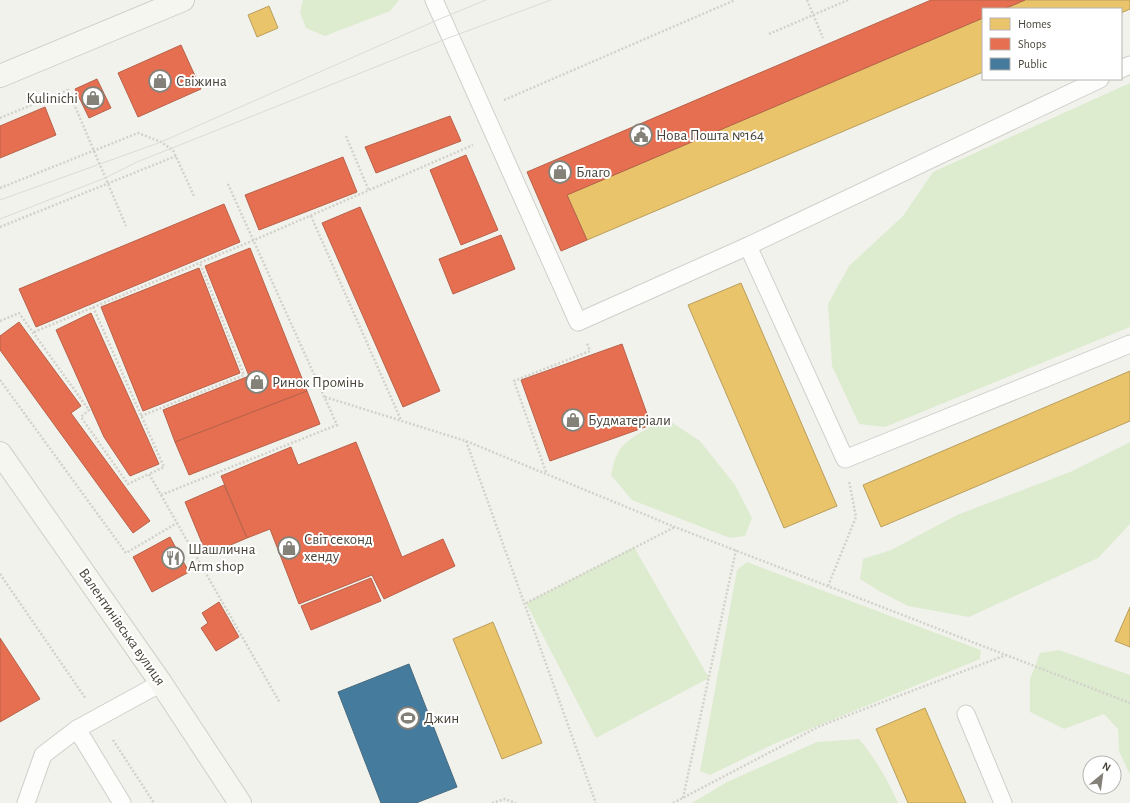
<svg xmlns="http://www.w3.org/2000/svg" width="1130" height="803" font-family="'Alegreya Sans',sans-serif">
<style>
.green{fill:#ddebcf}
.homes{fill:#e9c46a;stroke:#b99e5b}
.shops{fill:#e76f51;stroke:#b7624a}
.public{fill:#457b9d;stroke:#466a7f}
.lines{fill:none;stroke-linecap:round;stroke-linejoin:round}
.lane-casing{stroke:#d0cfcb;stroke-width:19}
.secondary-casing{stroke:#d0cfc4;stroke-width:24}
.path{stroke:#d2d2cb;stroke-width:2.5;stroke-dasharray:2 2;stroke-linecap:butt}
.lane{stroke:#fdfdfc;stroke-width:17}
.secondary{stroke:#f6f6f1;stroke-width:22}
.tram{stroke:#dadad9;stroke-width:1}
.labels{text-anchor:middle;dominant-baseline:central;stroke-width:4;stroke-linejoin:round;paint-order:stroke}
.poi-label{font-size:15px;fill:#484439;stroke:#fff;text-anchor:start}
.street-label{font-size:15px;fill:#484439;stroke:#fff}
</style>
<rect width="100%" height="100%" fill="#f2f2ed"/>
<!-- green -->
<g class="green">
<path d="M 303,0 L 399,0 L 390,11 L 325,36 L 306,28 L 300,12 Z"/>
<path d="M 1130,83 L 1130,327 L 885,427 L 859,424 L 832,366 L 828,304 L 849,266 L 903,216 L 933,172 Z"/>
<path d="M 668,420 L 700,441 L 735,485 L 752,518 L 745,536 L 730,538 L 632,500 L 611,475 C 617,448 621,444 645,430 C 653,425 659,421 668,420 Z"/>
<path d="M 1130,442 L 1130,524 L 1098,558 L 969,617 L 908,606 L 879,591 L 860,579 L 863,559 L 891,550 L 957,515 L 1070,472 Z"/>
<path d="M 634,547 L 709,678 L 596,738 L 526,603 Z"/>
<path d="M 747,562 L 981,650 L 980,659 L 776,743 L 710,775 L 700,771 L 737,570 Z"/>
<path d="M 1059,650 L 1130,675 L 1130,775 L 1119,751 L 1118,729 L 1104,714 L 1064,729 L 1030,712 L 1030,679 L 1040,653 Z"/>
<path d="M 859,739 C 875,758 888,780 898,803 L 692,803 L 727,782 L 817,742 Z"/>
</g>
<!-- homes -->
<g class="homes">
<path d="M 1025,0 L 1130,0 L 1130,9 L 1121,13 L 1121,9 L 1004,9 Z"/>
<path d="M 269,6 L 278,28 L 257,37 L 248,15 Z"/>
<path d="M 983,18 L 983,72 L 587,240 L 567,195 Z"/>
<path d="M 741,283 L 837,506 L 784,528 L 688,305 Z"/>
<path d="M 1130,371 L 1130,421 L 881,527 L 863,485 Z"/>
<path d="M 1130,607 L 1130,647 L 1115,641 Z"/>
<path d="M 493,622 L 542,743 L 502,759 L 453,639 Z"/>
<path d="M 925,708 L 966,803 L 908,803 L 876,729 Z"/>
</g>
<!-- shops -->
<g class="shops">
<path d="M 931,0 L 1025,0 L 1004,9 L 983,9 L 983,18 L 567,195 L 587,240 L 561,251 L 527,172 Z"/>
<path d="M 181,45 L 201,89 L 138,117 L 118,73 Z"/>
<path d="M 97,79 L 111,108 L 89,118 L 75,89 Z"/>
<path d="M 45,107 L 56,135 L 0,158 L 0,126 Z"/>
<path d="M 450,116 L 461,141 L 376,173 L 365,147 Z"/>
<path d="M 466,155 L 498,230 L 461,245 L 430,170 Z"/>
<path d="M 343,157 L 357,192 L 259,230 L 245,195 Z"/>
<path d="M 224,204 L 240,242 L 36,327 L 19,289 Z"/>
<path d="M 360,207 L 440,391 L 403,407 L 322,223 Z"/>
<path d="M 501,235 L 515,269 L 453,294 L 439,259 Z"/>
<path d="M 250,248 L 307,391 L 175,442 L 163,410 L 249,376 L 205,266 Z"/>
<path d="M 199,268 L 240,373 L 143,411 L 101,307 Z"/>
<path d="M 91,313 L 159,464 L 130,476 L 104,437 L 56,330 Z"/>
<path d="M 19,322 L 81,406 L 71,413 L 150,521 L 133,533 L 0,350 L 0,336 Z"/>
<path d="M 622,344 L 651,425 L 550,461 L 521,380 Z"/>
<path d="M 307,391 L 320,424 L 189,475 L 175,442 Z"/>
<path d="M 356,442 L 402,557 L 443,539 L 455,566 L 384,599 L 372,575 L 299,604 L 270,529 L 247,538 L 221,476 L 291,447 L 298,465 Z"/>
<path d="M 224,485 L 247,538 L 207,555 L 185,502 Z"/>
<path d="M 170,537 L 189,572 L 152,592 L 133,557 Z"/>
<path d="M 371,578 L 381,601 L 311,630 L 301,606 Z"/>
<path d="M 219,602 L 239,637 L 216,651 L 201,628 L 208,623 L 202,613 Z"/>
<path d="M 0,638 L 40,699 L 0,722 Z"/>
</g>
<!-- public -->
<path class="public" d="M 409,664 L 457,787 L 416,803 L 381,803 L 338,692 Z"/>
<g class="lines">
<!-- lane casing -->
<g class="lane-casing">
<g id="lane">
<path d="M 434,0 L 578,322 L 748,246 L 1100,79"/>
<path d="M 1121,69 L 1130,65"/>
<path d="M 748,246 L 845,459 L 1130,344"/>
<path d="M 966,714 L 1003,803"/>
<path d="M 77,729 L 122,803"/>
<path d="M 26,803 L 43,755 L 77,729 L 161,683"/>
</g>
</g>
<!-- secondary casing -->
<g class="secondary-casing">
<g id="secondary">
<path d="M 0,76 L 183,0"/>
<path d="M 0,453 L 161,683 L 240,803"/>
</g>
</g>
<!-- path -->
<g class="path">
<path d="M 807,0 L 823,38"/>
<path d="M 769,34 L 848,0"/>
<path d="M 504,100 L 735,0"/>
<path d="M 0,118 L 68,90 L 126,226"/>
<path d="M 346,136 L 369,191"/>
<path d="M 0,188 L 138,133 L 161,142 L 173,150 L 194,196"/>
<path d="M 311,216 L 401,420"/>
<path d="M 0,227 L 176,156"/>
<path d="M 93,307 L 164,467 L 149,474"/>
<path d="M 0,321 L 19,313 L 89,410 L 81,417 L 128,484 L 149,474 L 280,703"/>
<path d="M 34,332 L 252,241 L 473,145"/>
<path d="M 0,380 L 126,553 L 177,523"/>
<path d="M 325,397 L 466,441 L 675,527 L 1130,703"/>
<path d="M 141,416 L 244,375 L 200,263"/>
<path d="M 466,441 L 596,803"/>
<path d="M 546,472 L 514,381 L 590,351 L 587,343"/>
<path d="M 161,495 L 337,425 L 227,182"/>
<path d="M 0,574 L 86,699"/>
<path d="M 828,586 L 856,517 L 849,481"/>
<path d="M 526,603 L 675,527"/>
<path d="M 113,740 L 154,803"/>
<path d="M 683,798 L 736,550"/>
<path d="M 492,803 L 505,799 L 516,803"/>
<path d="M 673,803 L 820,726 L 1006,655"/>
</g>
<!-- lane -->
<use href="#lane" class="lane"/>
<!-- secondary -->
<use href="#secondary" class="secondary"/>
<!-- tram -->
<g class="tram">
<path d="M 0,200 L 161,142 L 442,18 L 486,0"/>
<path d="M 0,219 L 105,178 L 137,162 L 451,37 L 551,0"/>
</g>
</g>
<!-- icons -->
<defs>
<g id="shop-ring" transform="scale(1.15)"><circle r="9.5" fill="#fff" stroke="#848178" stroke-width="1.5"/><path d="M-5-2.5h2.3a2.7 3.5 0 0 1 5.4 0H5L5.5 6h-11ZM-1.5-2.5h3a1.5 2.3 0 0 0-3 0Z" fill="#848178"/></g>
<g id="civic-ring" transform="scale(1.15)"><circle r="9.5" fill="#fff" stroke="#848178" stroke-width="1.5"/><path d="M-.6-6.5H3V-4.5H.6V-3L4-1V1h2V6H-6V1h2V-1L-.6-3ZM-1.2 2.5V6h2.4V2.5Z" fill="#848178"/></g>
<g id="restaurant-ring" transform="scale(1.15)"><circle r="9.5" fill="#fff" stroke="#848178" stroke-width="1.5"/><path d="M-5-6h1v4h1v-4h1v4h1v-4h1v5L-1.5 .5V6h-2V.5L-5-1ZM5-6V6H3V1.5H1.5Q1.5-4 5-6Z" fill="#848178"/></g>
<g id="stadium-ring" transform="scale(1.15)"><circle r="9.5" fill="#fff" stroke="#848178" stroke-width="1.5"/><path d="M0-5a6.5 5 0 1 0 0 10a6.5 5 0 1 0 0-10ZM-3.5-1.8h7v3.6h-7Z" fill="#848178"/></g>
</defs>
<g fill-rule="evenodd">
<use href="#shop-ring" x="160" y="81"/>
<use href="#shop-ring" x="93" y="98"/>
<use href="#civic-ring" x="641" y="135"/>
<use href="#shop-ring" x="560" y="172"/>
<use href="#shop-ring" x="257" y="382"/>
<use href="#shop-ring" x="573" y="420"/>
<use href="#shop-ring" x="289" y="548"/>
<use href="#restaurant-ring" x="173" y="558"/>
<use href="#stadium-ring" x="408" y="718"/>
</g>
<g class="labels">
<!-- poi labels -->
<g class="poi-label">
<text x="176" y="81">Свіжина</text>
<text x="78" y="98" text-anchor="end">Kulinichi</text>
<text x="656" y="135">Нова Пошта №164</text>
<text x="576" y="172">Благо</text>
<text x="272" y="382">Ринок Промінь</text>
<text x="588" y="420">Будматеріали</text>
<text x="304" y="539">Світ секонд<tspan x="304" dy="17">хенду</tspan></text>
<text x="188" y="549">Шашлична<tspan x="188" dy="17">Arm shop</tspan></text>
<text x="424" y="718">Джин</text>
</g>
<!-- street labels -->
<g class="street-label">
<text transform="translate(122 627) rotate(55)">Валентинівська вулиця</text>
</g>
</g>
<!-- legend -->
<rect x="982" y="8" width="140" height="72" fill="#ffffff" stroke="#b6b4b0"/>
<rect x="990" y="18" width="20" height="12" fill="#e9c46a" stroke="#b6b4b0"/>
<text x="1018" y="28" font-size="12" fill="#484439">Homes</text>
<rect x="990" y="38" width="20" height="12" fill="#e76f51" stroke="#b6b4b0"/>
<text x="1018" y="48" font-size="12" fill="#484439">Shops</text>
<rect x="990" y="58" width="20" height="12" fill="#457b9d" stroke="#b6b4b0"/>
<text x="1018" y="68" font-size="12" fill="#484439">Public</text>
<!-- north arrow -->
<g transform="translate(1102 775) rotate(29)"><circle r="19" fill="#ffffff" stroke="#b6b4b0"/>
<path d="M0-3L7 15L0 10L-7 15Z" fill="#848178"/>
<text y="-6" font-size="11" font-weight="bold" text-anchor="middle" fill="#484439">N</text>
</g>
</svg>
